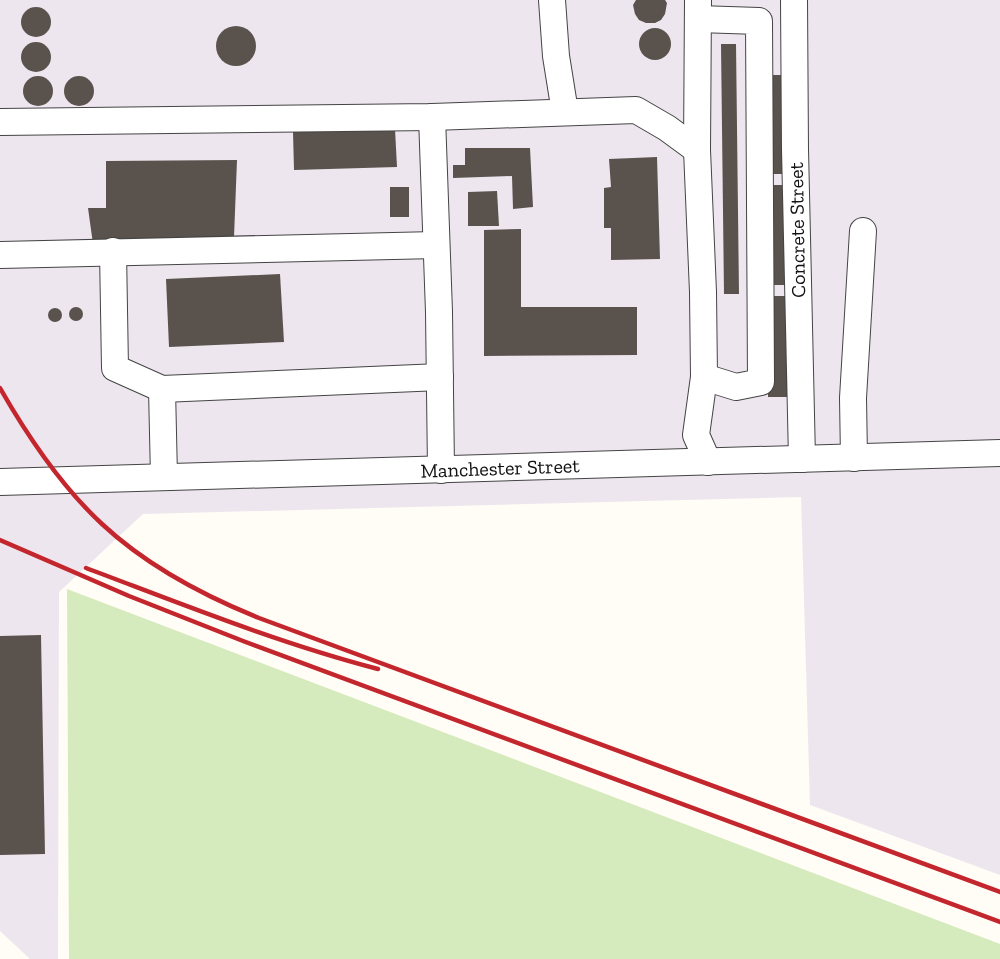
<svg xmlns="http://www.w3.org/2000/svg" width="1000" height="959" font-family="'Zilla Slab',serif">
<style>
.industrial{fill:#eee6ef}
.green{fill:#d5ebbd}
.building{fill:#5a524d}
.lines{fill:none;stroke-linecap:round;stroke-linejoin:round}
.minor-casing{stroke:#444;stroke-width:28}
.minor{stroke:#fff;stroke-width:26}
.rail{stroke:#c4262e;stroke-width:4.5}
.labels{text-anchor:middle;dominant-baseline:central;stroke-width:6;stroke-linejoin:round;paint-order:stroke}
.street-label{font-size:20px;fill:#111;stroke:#fff}
</style>
<rect width="100%" height="100%" fill="#fffdf5"/>
<!-- industrial -->
<path class="industrial" d="M 0,0 L 1000,0 L 1000,875 L 810,805 L 801,497 L 143,514 L 59,592 L 58,959 L 30,959 L 0,931 Z"/>
<!-- green -->
<path class="green" d="M 67,589 L 1000,944 L 1000,959 L 69,959 Z"/>
<!-- building -->
<g class="building">
<path d="M 636,0 L 665,0 L 667,3 L 665,14 L 661,20 L 655,23 L 646,23 L 639,20 L 635,14 L 633,5 Z"/>
<circle cx="36" cy="22" r="15"/>
<circle cx="236" cy="46" r="20"/>
<circle cx="655" cy="44" r="16"/>
<circle cx="36" cy="57" r="15"/>
<path d="M 721,44 L 736,44 L 739,294 L 724,294 Z"/>
<path d="M 767,75 L 786,75 L 787,174 L 768,174 Z"/>
<circle cx="38" cy="91" r="15"/>
<circle cx="79" cy="91" r="15"/>
<path d="M 395,129 L 397,167 L 294,170 L 293,132 Z"/>
<path d="M 465,148 L 530,148 L 533,207 L 513,209 L 512,176 L 453,178 L 453,165 L 465,165 Z"/>
<path d="M 657,157 L 660,259 L 611,260 L 611,228 L 604,228 L 604,188 L 611,187 L 609,159 Z"/>
<path d="M 237,160 L 234,237 L 93,244 L 88,208 L 106,208 L 106,161 Z"/>
<path d="M 768,185 L 785,185 L 787,285 L 769,285 Z"/>
<rect x="390" y="187" width="19" height="30"/>
<path d="M 497,191 L 499,226 L 468,226 L 468,192 Z"/>
<path d="M 521,229 L 521,307 L 637,307 L 637,355 L 484,356 L 484,230 Z"/>
<path d="M 280,274 L 284,342 L 169,347 L 166,279 Z"/>
<path d="M 767,296 L 787,296 L 788,397 L 768,397 Z"/>
<circle cx="76" cy="314" r="7"/>
<circle cx="55" cy="315" r="7"/>
<path d="M 41,635 L 45,854 L 0,855 L 0,636 Z"/>
</g>
<g class="lines">
<!-- minor casing -->
<g class="minor-casing">
<g id="minor">
<path d="M 552,0 L 556,56 L 565,112"/>
<path d="M 698,0 L 697,150 L 703,292 L 704,377 L 696,435 L 708,462"/>
<path d="M 794,0 L 795,149 L 802,459"/>
<path d="M 698,19 L 759,21 L 761,382 L 736,387 L 704,377"/>
<path d="M 432,117 L 439,312 L 441,470"/>
<path d="M 0,122 L 432,117 L 636,110 L 667,128 L 697,150"/>
<path d="M 113,251 L 115,368 L 162,389 L 164,477"/>
<path d="M 0,255 L 436,245"/>
<path d="M 162,389 L 440,377"/>
<path d="M 854,458 L 853,398 L 863,231"/>
<path d="M 0,482 L 1000,453"/>
</g>
</g>
<!-- minor -->
<use href="#minor" class="minor"/>
<!-- rail -->
<g class="rail">
<path d="M 0,388 C 28,437 60,485 102,524 C 147,566 202,595 259,618 L 1000,892"/>
<path d="M 0,540 L 129,596 L 243,641 L 1000,922"/>
<path d="M 86,568 C 182,604 278,643 378,669"/>
</g>
</g>
<g class="labels">
<!-- street labels -->
<g class="street-label">
<text transform="translate(797 230) rotate(-91)">Concrete Street</text>
<text transform="translate(500 468) rotate(-2)">Manchester Street</text>
</g>
</g>
</svg>
